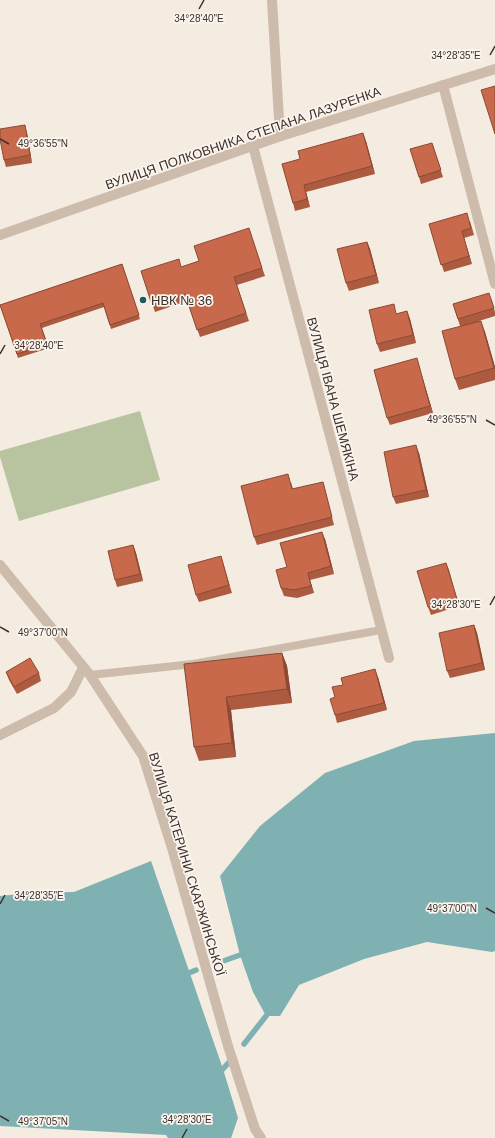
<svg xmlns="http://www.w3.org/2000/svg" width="495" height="1138" font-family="Helvetica,sans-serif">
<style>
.green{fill:#b8c4a0}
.water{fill:#7fb0b2}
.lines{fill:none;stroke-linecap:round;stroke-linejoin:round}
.stream{stroke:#7fb0b2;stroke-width:5.5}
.service{stroke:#cdbbac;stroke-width:8}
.minor{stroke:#cdbbac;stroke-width:10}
.tertiary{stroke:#cdbbac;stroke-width:10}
.wall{fill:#ac5a40}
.shaded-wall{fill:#8c4a34}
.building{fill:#c8694b;stroke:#8c4a34}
.ticks{fill:none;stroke:#3b302b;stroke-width:1.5}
.poi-dot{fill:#1f5a5e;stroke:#fbf5ee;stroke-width:1.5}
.labels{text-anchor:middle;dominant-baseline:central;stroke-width:3.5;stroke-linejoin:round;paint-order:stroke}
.street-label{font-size:13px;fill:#3b302b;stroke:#fbf5ee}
.poi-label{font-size:13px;fill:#3b302b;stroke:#fbf5ee;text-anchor:start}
.ticks-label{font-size:10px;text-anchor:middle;fill:#3b302b;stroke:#fbf5ee;stroke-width:3.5;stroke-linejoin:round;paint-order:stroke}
</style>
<rect width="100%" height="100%" fill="#f4ebe1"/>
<!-- green -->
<path class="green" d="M 140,411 L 160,480 L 19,521 L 0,457 L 0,451 Z"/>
<!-- water -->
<g class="water">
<path d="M 495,733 L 495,951 L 492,952 L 427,942 L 364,959 L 299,985 L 280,1016 L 266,1016 L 253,992 L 240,955 L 220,876 L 260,826 L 325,773 L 414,741 Z"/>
<path d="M 151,861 L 223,1069 L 238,1118 L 231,1138 L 168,1138 L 166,1135 L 0,1126 L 0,896 L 31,893 L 74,892 Z"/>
</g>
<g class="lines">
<!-- stream -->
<g class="stream">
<path d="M 215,964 L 240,955"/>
<path d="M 189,973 L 196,970"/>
<path d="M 244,1044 L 266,1016"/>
<path d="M 223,1069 L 230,1061"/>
</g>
<!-- service -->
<path class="service" d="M 90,675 L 193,664 L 381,630"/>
<!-- minor -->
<g class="minor">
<path d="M 272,0 L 279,119 L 281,136"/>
<path d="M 443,85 L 495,284"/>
<path d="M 253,146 L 389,658"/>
<path d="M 0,565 L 90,675 L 143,756 L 172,848 L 228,1046 L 255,1129 L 261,1138"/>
<path d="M 0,735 L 54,708 L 71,692 L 83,668"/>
</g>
<!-- tertiary -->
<path class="tertiary" d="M 0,235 L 281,136 L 495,69"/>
</g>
<!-- wall -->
<g class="wall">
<path d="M 27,133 L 32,163 L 6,167 L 4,160 Z"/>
<path d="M 366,141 L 375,174 L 306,192 L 310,207 L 295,211 L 293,203 L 282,164 Z"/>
<path d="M 432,143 L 443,177 L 421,184 L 419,177 Z"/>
<path d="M 470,221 L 474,235 L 464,238 L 472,264 L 444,272 L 429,224 Z"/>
<path d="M 251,236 L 265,276 L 237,285 L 249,321 L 200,337 L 187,301 L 155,312 L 141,271 L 182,267 L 199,261 Z"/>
<path d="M 367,242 L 370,249 L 379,283 L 349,291 L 346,283 Z"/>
<path d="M 122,264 L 140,319 L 111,329 L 104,307 L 42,328 L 49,348 L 18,358 L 0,305 Z"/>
<path d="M 492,301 L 495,312 L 495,316 L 479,321 L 485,332 L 495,367 L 495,380 L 459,390 L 455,379 L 460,326 L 453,304 Z"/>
<path d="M 407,311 L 410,319 L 416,343 L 380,352 L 377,344 L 397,314 Z"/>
<path d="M 419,366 L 433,413 L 390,425 L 387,418 Z"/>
<path d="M 419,453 L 429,497 L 396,504 L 393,497 Z"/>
<path d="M 291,482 L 293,489 L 323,482 L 325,489 L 334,525 L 257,545 L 254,537 Z"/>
<path d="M 325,539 L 334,574 L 310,580 L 314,593 L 297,598 L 284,596 L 281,588 L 287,567 Z"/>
<path d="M 133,545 L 136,553 L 143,581 L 117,587 L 115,580 Z"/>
<path d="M 221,556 L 232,593 L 199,602 L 196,595 Z"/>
<path d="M 446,563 L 459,606 L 431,615 L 428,607 Z"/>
<path d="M 474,625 L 477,633 L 485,670 L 450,678 L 447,671 Z"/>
<path d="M 282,653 L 287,666 L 292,703 L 231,710 L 236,757 L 199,761 L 194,747 L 184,664 Z"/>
<path d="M 6,672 L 39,673 L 41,681 L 17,694 L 9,680 Z"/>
<path d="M 378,677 L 387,710 L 337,723 L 335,715 Z"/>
</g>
<!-- shaded-wall -->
<g class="shaded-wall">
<path d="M 25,125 L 27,133 L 32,163 L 30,155 Z"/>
<path d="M 363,133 L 366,141 L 375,174 L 372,166 Z"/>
<path d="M 304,185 L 306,192 L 310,207 L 307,199 Z"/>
<path d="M 462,231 L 464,238 L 472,264 L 469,256 Z"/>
<path d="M 367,242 L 370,249 L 379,283 L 376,275 Z"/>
<path d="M 407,311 L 410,319 L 416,343 L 413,335 Z"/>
<path d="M 481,321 L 485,332 L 495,367 L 495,370 Z"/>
<path d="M 417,358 L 419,366 L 433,413 L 430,406 Z"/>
<path d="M 416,445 L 419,453 L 429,497 L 426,490 Z"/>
<path d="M 322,532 L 325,539 L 334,574 L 331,566 Z"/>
<path d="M 133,545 L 136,553 L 143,581 L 140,574 Z"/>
<path d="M 446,563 L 449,570 L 459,606 L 457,599 Z"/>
<path d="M 308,573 L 310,580 L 314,593 L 311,586 Z"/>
<path d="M 474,625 L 477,633 L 485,670 L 482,663 Z"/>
<path d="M 282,653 L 287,666 L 292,703 L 287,689 Z"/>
<path d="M 375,669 L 378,677 L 387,710 L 384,703 Z"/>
<path d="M 226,697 L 231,710 L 236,757 L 232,743 Z"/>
</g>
<!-- building -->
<g class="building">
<path d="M 495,86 L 495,134 L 481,90 Z"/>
<path d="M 25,125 L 30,155 L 4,160 L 0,139 L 0,129 Z"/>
<path d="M 363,133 L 372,166 L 304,185 L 307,199 L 293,203 L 282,164 L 300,159 L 298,151 Z"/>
<path d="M 432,143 L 441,170 L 419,177 L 410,149 Z"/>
<path d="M 467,213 L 471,228 L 462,231 L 469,256 L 441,265 L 429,224 Z"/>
<path d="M 249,228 L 262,268 L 234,277 L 246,313 L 197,330 L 185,294 L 152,305 L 141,271 L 179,259 L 181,267 L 199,261 L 194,246 Z"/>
<path d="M 367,242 L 376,275 L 346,283 L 337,249 Z"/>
<path d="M 122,264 L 139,315 L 110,325 L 103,303 L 40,324 L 47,344 L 17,354 L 0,305 Z"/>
<path d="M 489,293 L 494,308 L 458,319 L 453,304 Z"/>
<path d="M 394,304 L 396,314 L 407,311 L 413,335 L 377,344 L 369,310 Z"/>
<path d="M 481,321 L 494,368 L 455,379 L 442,331 Z"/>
<path d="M 417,358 L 430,406 L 387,418 L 374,370 Z"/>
<path d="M 416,445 L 426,490 L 393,497 L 384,452 Z"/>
<path d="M 288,474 L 292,489 L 323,482 L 332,517 L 254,537 L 241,486 Z"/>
<path d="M 322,532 L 331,566 L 308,573 L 311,586 L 294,590 L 281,588 L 276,570 L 287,567 L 280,543 Z"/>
<path d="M 133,545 L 140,574 L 115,580 L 108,551 Z"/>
<path d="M 221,556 L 229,585 L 196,595 L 188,565 Z"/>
<path d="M 446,563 L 457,599 L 428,607 L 417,571 Z"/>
<path d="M 474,625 L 482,663 L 447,671 L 439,633 Z"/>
<path d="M 282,653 L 287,689 L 226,697 L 232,743 L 194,747 L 184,664 Z"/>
<path d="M 30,658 L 39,673 L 14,687 L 6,672 Z"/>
<path d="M 375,669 L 384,703 L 335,715 L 330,699 L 335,697 L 332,687 L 343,685 L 341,678 Z"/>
</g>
<!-- ticks -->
<path class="ticks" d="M 199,9 L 204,0M 490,55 L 495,46M 0,139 L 9,144M 0,354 L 5,345M 486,420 L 495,425M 490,605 L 495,596M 0,627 L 9,632M 0,904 L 5,895M 486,908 L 495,913M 0,1116 L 9,1121M 182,1138 L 187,1129"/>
<!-- markers -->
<circle class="poi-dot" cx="143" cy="300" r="4"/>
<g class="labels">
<!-- street labels -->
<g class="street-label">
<text transform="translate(243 138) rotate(-19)">ВУЛИЦЯ ПОЛКОВНИКА СТЕПАНА ЛАЗУРЕНКА</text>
<text transform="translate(333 399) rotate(75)">ВУЛИЦЯ ІВАНА ШЕМЯКІНА</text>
<text transform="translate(187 864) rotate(73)">ВУЛИЦЯ КАТЕРИНИ СКАРЖИНСЬКОЇ</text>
</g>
<!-- poi labels -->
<g class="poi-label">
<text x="151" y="300">НВК № 36</text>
</g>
</g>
<g class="ticks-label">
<text x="199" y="22">34°28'40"E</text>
<text x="456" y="59">34°28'35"E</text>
<text x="43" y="147">49°36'55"N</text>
<text x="39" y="349">34°28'40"E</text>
<text x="452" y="423">49°36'55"N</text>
<text x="456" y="608">34°28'30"E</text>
<text x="43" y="636">49°37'00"N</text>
<text x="39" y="899">34°28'35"E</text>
<text x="452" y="912">49°37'00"N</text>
<text x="187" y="1123">34°28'30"E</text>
<text x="43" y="1125">49°37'05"N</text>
</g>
</svg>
